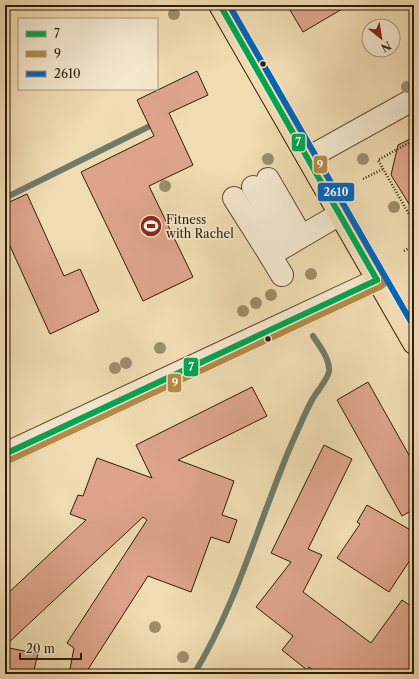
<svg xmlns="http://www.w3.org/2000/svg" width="419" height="679" font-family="'Libre Caslon Text',serif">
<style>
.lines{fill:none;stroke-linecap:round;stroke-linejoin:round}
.stream{stroke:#6f7c69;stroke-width:6}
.building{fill:#dda48b;stroke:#2f1d04}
.minor-casing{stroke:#5f4d30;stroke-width:24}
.major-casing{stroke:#2f1d04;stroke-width:24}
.path{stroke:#2f1d04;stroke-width:2.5;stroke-dasharray:1 2;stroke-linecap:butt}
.minor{stroke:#f5e8ce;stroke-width:22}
.major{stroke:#f0dcb3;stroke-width:22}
.bus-1-casing{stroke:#f5e8ce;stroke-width:9}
.bus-2-casing{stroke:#f5e8ce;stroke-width:9}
.bus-3-casing{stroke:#f5e8ce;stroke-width:9}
.bus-1{stroke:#00a651;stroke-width:6}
.bus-2{stroke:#b68a43;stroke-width:6}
.bus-3{stroke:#0065bd;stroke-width:6}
.tree{fill:#9c8e6a}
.bus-dot{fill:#2f1d04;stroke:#f5e8ce;stroke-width:1.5}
.labels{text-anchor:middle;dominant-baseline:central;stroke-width:3.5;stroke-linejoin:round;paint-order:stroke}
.poi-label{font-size:12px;fill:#2f1d04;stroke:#f5e8ce;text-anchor:start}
.line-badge{stroke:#f5e8ce;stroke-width:1.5}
.badge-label{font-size:11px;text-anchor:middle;font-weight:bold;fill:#fff}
</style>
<rect width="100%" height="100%" fill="#f0dcb3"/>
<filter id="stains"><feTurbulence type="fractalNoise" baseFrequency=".005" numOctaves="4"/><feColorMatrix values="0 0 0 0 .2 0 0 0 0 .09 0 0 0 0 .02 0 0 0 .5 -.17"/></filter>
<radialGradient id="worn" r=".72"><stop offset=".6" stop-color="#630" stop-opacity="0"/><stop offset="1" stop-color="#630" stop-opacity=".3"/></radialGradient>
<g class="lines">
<!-- stream -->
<g class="stream">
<path d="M 5,198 L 156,123"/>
<path d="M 194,674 C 238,602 259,520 292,443 C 298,430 304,415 311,402 C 315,393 328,380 329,371 C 330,359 319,345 313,336"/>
</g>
</g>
<!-- building -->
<g class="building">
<path d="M 287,5 L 349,5 L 303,32 Z"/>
<path d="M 197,71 L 208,95 L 169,113 L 193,165 L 149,186 L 193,277 L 143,301 L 81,172 L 154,136 L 137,100 Z"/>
<path d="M 414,137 L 414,212 L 391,175 L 398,145 Z"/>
<path d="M 27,194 L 64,276 L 80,269 L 99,311 L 50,334 L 5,235 L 5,204 Z"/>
<path d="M 368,382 L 414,464 L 414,509 L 402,516 L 337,400 Z"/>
<path d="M 252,387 L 267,416 L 178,460 L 234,481 L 222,515 L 237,520 L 229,543 L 211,537 L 191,592 L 148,576 L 85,674 L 69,674 L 74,648 L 67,643 L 147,520 L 143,517 L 5,646 L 5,596 L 86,520 L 70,514 L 78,495 L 83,496 L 97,458 L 152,478 L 136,445 Z"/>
<path d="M 324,445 L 352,459 L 308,549 L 322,555 L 303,592 L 371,643 L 402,600 L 414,608 L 414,674 L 319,674 L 309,667 L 307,670 L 282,650 L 293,636 L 256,607 L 291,562 L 271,553 Z"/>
<path d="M 367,505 L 414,532 L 414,554 L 389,592 L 337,558 L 360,524 L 357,522 Z"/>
<path d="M 5,647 L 38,654 L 33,674 L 5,674 Z"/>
</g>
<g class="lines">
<!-- minor casing -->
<g class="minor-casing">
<g id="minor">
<path d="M 308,158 L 414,99"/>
<path d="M 268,179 L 301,236"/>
<path d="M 253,187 L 287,245"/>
<path d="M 234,198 L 270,255"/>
<path d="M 282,275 L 270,255 L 340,214"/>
<path d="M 5,454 L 377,280"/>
</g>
</g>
<!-- major casing -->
<g class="major-casing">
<path id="major" d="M 220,5 L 414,343"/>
</g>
<!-- path -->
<g class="path">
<path d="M 414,140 L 378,160 L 414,223"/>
<path d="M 363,179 L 383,169"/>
<path d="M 404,251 L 414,245"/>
</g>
<!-- minor -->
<use href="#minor" class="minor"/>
<!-- major -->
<use href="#major" class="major"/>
<!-- bus-1 casing -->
<g class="bus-1-casing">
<g id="bus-1">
<path d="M 220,5 L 377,280"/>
<path d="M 5,454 L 377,280"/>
</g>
</g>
<!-- bus-2 casing -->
<g class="bus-2-casing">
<path id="bus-2" d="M 8,461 L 380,287 L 384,284 L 384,276 L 229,5"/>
</g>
<!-- bus-3 casing -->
<g class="bus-3-casing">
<path id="bus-3" d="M 229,5 L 414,327"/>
</g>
<!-- bus-1 -->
<use href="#bus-1" class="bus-1"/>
<!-- bus-2 -->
<use href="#bus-2" class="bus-2"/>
<!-- bus-3 -->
<use href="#bus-3" class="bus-3"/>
</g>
<!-- trees -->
<g class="tree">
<circle cx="174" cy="14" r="6"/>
<circle cx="407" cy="87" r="6"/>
<circle cx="268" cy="159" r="6"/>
<circle cx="363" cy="159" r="6"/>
<circle cx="165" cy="186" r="6"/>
<circle cx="394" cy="207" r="6"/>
<circle cx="311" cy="274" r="6"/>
<circle cx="271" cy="295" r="6"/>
<circle cx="256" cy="303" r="6"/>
<circle cx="243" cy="311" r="6"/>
<circle cx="160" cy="348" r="6"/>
<circle cx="126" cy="363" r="6"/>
<circle cx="115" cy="368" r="6"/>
<circle cx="155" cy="627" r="6"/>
<circle cx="183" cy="657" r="6"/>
</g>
<!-- icons -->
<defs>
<g id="stadium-disc" transform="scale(1.15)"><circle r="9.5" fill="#8f2418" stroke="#f5e8ce"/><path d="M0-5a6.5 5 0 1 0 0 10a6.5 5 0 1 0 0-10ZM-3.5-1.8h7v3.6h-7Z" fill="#fff"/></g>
</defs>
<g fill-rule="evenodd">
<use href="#stadium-disc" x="151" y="226"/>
</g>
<!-- markers -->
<g class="bus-dot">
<circle cx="263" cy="64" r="3.5"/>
<circle cx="268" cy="339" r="3.5"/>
</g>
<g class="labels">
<!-- poi labels -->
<g class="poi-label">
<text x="166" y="219">Fitness<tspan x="166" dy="14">with Rachel</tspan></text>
</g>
</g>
<g class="line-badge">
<rect x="291" y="133" width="15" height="19" rx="4" fill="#00a651"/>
<rect x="313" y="155" width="15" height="19" rx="4" fill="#b68a43"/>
<rect x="317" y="182" width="38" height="20" rx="4" fill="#0065bd"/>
<rect x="183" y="357" width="16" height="20" rx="4" fill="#00a651"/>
<rect x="167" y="373" width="15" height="20" rx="4" fill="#b68a43"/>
</g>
<g class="badge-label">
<text x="298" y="146">7</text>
<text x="320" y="169">9</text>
<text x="336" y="196">2610</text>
<text x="191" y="371">7</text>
<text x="175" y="387">9</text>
</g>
<!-- margin -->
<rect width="419" height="679" fill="none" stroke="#f0dcb3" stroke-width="20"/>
<rect x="6" y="6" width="407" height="667" fill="none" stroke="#2f1d04" stroke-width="2"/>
<rect x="10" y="10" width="399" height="659" fill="none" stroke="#2f1d04"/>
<!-- legend -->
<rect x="18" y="18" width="140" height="72" fill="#f5e8ce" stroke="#a6977d"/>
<rect x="26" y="31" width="20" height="6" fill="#00a651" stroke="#a6977d"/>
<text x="54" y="38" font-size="12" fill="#2f1d04">7</text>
<rect x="26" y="51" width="20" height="6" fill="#b68a43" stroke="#a6977d"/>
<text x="54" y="58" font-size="12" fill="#2f1d04">9</text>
<rect x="26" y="71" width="20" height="6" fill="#0065bd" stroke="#a6977d"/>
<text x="54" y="78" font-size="12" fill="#2f1d04">2610</text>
<!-- north arrow -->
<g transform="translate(381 38) rotate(150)"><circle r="19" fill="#f5e8ce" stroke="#a6977d"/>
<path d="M0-3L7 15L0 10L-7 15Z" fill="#8f2418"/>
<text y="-6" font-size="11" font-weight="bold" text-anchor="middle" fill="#2f1d04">N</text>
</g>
<!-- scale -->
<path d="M20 653v6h61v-6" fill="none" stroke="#2f1d04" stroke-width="2"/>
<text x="26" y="653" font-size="12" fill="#2f1d04" stroke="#f5e8ce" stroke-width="3" paint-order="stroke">20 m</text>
<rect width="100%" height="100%" filter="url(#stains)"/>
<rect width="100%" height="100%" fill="url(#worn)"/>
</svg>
